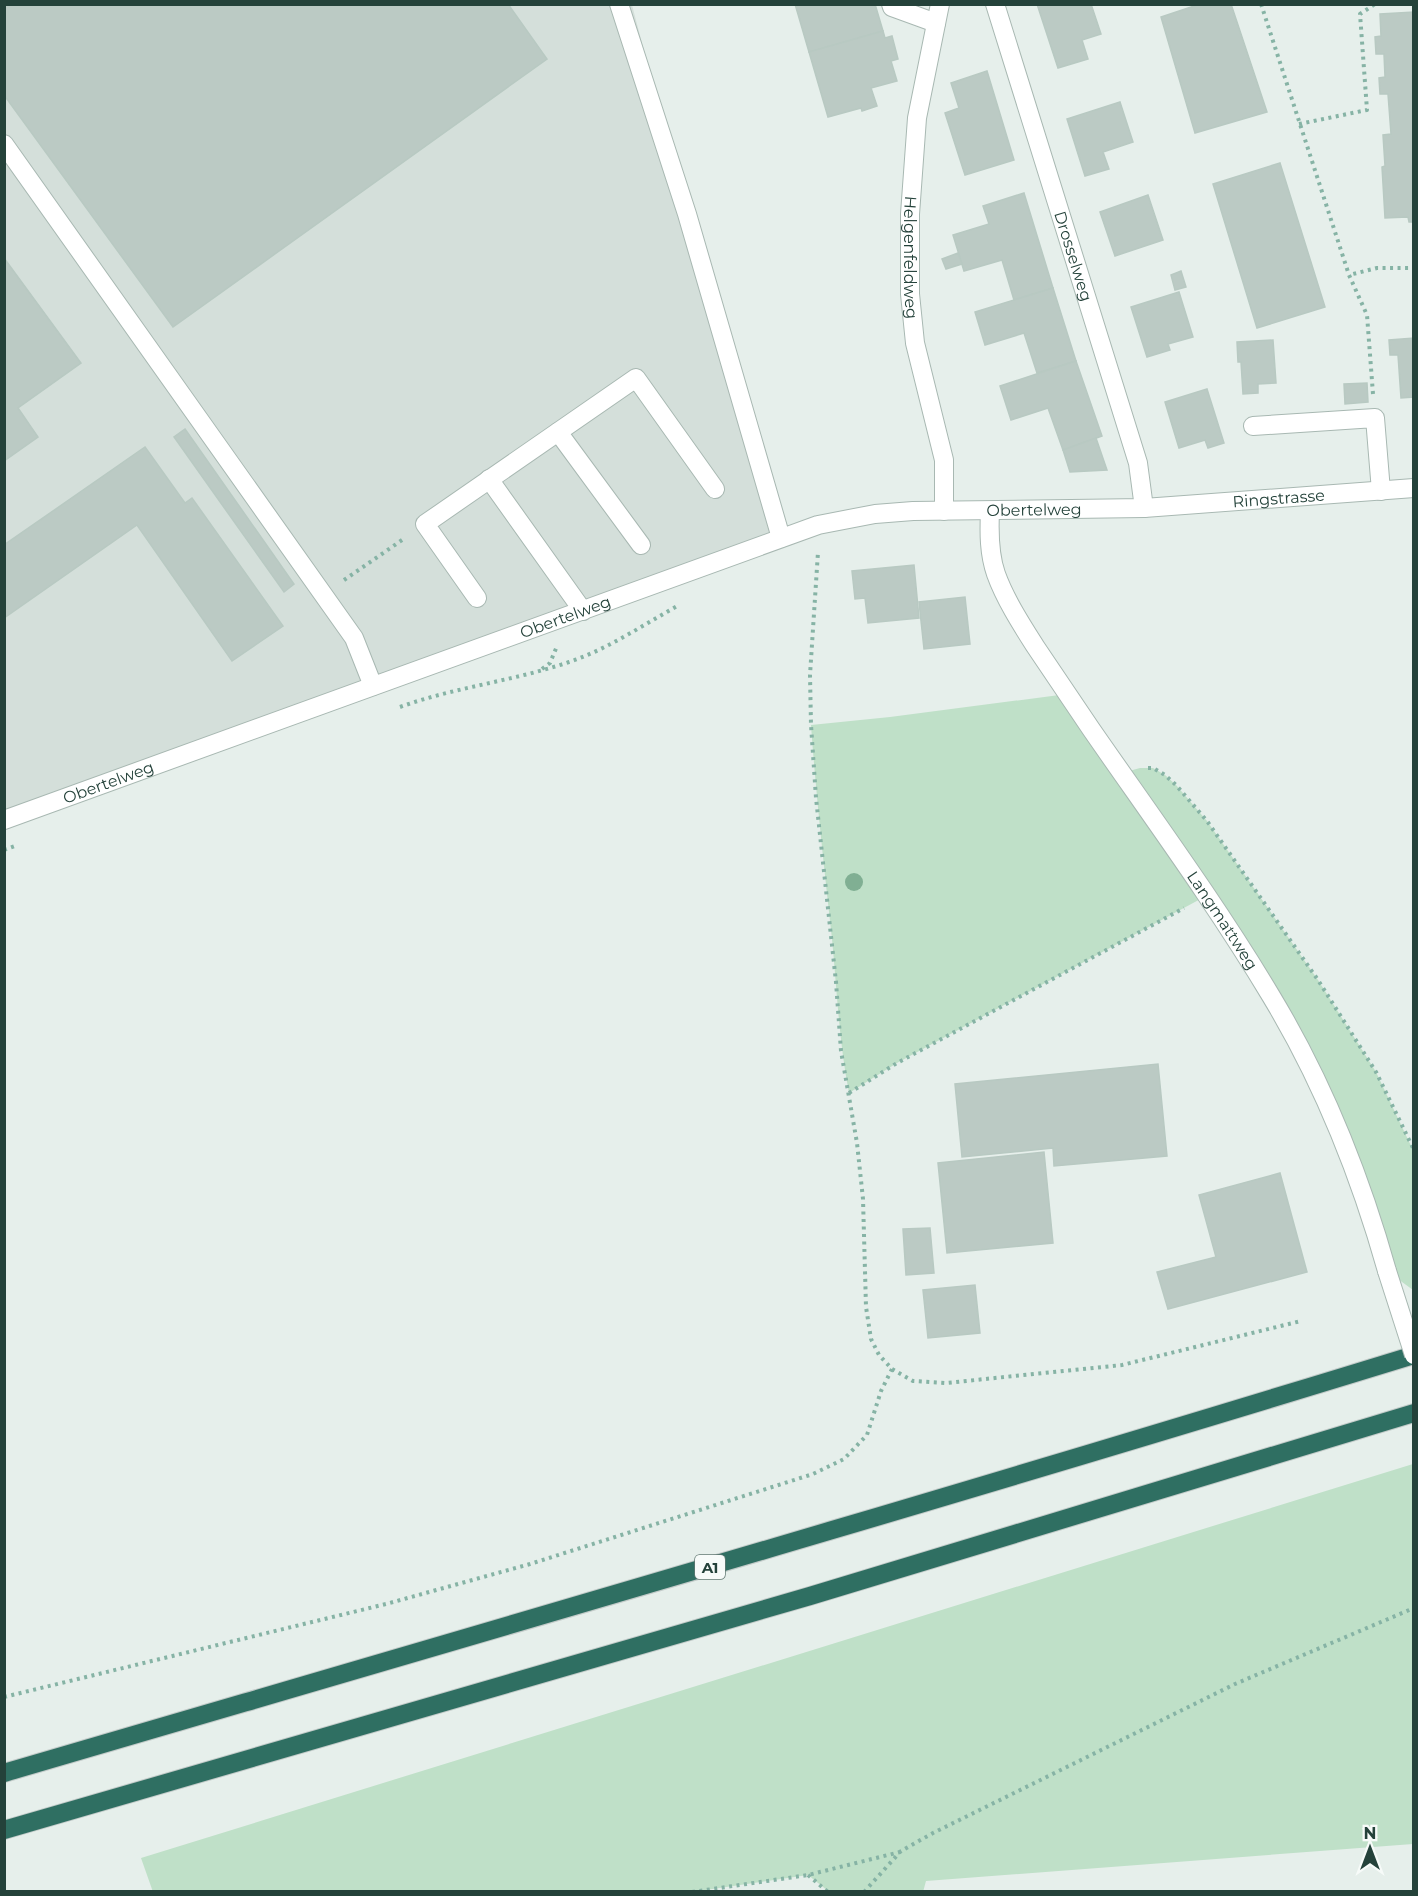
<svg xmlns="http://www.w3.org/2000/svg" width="1418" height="1896" font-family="Montserrat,sans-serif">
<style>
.built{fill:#d4dfda}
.green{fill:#bfe0c8}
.building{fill:#bbcac4;stroke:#b8c9c2;stroke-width:1.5}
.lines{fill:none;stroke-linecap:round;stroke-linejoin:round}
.minor-casing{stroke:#a8b8b2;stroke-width:20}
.highway-casing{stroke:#c2cac8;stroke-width:20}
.path{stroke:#86b3a5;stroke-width:4;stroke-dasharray:3 4.5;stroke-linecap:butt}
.minor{stroke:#fff;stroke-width:18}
.highway{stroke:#2f6f62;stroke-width:18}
.minor-bridge-casing{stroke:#a8b8b2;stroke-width:20;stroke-linecap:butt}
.minor-bridge{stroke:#fff;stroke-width:18}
.tree{fill:#80af93}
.labels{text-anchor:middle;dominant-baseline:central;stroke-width:4.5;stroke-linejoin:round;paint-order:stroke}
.shield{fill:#f7fbf9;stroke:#637a73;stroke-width:1.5}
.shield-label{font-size:15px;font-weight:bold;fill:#24423a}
.street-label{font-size:16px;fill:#24423a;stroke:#f7fbf9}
</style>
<rect width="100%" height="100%" fill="#e6efeb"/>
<!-- built -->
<path class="built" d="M 5,5 L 632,5 L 687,214 L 781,538 L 5,820 Z"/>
<!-- green -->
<g class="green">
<path d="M 1067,694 L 1122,773 L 1140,768 L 1153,768 L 1165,775 L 1176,785 L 1207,821 L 1318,980 L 1376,1072 L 1413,1150 L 1413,1290 L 1387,1271 L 1318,1080 L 1206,896 L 897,1063 L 849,1093 C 839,1042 837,991 832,939 C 824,867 816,796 811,725 L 890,717 Z"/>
<path d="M 1413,1464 L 1413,1844 L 926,1881 L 923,1892 L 828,1891 L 808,1875 L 692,1892 L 153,1892 L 141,1858 Z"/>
</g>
<!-- building -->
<g class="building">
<path d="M 4,4 L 508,4 L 547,59 L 173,327 L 4,95 Z"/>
<path d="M 795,4 L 875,4 L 883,31 L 809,52 Z"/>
<path d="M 1037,4 L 1091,4 L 1101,34 L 1082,40 L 1088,59 L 1058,68 Z"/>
<path d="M 1200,4 L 1231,4 L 1267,112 L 1195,133 L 1161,17 Z"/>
<path d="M 1414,12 L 1414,222 L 1409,222 L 1408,217 L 1385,218 L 1382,167 L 1385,166 L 1383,135 L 1391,134 L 1388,94 L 1380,94 L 1379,78 L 1385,77 L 1384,54 L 1376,54 L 1375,37 L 1381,36 L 1380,14 Z"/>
<path d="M 883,31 L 885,38 L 892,36 L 898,59 L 891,61 L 897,81 L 871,88 L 877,106 L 862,111 L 861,108 L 828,117 L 809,52 Z"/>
<path d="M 987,71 L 1014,160 L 965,175 L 945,113 L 959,108 L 951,83 Z"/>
<path d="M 1120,102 L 1133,142 L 1103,152 L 1109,169 L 1085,176 L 1067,119 Z"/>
<path d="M 1280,163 L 1325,307 L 1257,328 L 1213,184 Z"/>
<path d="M 1024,193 L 1053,288 L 1014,300 L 1002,260 L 964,271 L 953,235 L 989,224 L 983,206 Z"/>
<path d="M 1148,195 L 1163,240 L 1115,256 L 1100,212 Z"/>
<path d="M 958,253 L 962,264 L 946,269 L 942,259 Z"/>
<path d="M 4,258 L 81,363 L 18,408 L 38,437 L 4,461 Z"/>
<path d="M 1181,271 L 1186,287 L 1175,290 L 1171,275 Z"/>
<path d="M 1053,288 L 1076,361 L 1037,373 L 1024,333 L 985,345 L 975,312 Z"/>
<path d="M 1179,292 L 1193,337 L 1168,344 L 1170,350 L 1147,357 L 1131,307 Z"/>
<path d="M 1414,338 L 1414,397 L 1401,398 L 1398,355 L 1390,355 L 1389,340 Z"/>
<path d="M 1273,340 L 1276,383 L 1258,384 L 1258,393 L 1243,394 L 1241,362 L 1238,362 L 1237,342 Z"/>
<path d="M 1076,361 L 1102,436 L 1063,450 L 1048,408 L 1011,420 L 1000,386 Z"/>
<path d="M 1367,383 L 1368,402 L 1345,404 L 1344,384 Z"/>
<path d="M 1207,389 L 1224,443 L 1208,448 L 1205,440 L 1179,448 L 1165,402 Z"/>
<path d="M 185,429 L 294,584 L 284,592 L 174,437 Z"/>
<path d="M 1096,438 L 1107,470 L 1070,472 L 1063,450 Z"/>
<path d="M 145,447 L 185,503 L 192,498 L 283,626 L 232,661 L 137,525 L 4,618 L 4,545 Z"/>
<path d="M 914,565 L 919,618 L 868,623 L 865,598 L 855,599 L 852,571 Z"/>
<path d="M 965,597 L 970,644 L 924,649 L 919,602 Z"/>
<path d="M 1158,1064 L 1167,1156 L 1054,1166 L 1053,1148 L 962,1157 L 955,1084 Z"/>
<path d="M 1044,1152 L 1053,1243 L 947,1253 L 938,1163 Z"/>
<path d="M 1280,1173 L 1307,1272 L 1168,1309 L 1157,1272 L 1216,1257 L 1199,1195 Z"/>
<path d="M 930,1228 L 934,1273 L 906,1275 L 903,1229 Z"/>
<path d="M 975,1285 L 980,1333 L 928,1338 L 923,1290 Z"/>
</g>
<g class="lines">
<!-- minor casing -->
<g class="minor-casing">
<g id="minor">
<path d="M 619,4 L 687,214 L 781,538"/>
<path d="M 891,4 L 892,7 L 936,23"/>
<path id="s1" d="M 940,4 L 917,118 L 910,214 L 910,294 L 915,343 L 944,460 L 944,511"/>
<path id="s2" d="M 995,4 L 1138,463 L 1144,508"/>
<path d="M 4,144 L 354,638 L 373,686"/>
<path d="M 1253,426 L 1375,418 L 1381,491"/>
<path d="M 558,432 L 641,545"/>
<path d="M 489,479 L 583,611"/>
<path id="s3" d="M 990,512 C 989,533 989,554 996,574 C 1005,599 1021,624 1035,646 C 1054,674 1072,701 1091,729 C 1152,817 1216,904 1271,996 C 1323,1082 1360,1175 1387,1271"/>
<path d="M 477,598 L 425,524 L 636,378 L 715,489"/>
<path id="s4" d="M 4,820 L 818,525 L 875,514 L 913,511 L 1144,508 L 1414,488"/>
</g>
</g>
<!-- highway casing -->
<g class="highway-casing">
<g id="highway">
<path d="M 4,1773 C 475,1635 945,1499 1414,1355"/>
<path d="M 4,1830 L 810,1596 L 1414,1413"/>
</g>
</g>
<!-- path -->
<g class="path">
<path d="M 1261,4 L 1349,275"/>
<path d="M 1299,124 L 1367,110 L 1360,14 L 1375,4"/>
<path d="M 1373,394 L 1367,315 L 1349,275 L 1377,268 L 1414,268"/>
<path d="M 344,580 L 405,538"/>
<path d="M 542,669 L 550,663 L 557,646"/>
<path d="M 400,707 C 455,687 514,681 569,662 C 608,649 643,625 679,605"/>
<path d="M 1148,768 L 1153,768 L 1165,775 L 1176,785 L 1207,821 L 1318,980 L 1376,1072 L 1414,1150"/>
<path d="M 4,850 L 15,846"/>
<path d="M 849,1093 L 897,1063 L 1184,908"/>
<path d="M 892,1369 L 913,1381 L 946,1383 L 1122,1365 L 1301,1321"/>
<path d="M 4,1697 L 386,1604 L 530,1564 L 813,1474 L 844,1459 L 867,1435 L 881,1391 L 892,1369 L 879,1355 L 871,1339 L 866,1307 L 863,1199 L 857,1143 L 841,1051 L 836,982 L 816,798 L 811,725 L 810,675 L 818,552"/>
<path d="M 808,1875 L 828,1892"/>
<path d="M 692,1892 L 808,1875 L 900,1852"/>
<path d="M 864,1892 L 901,1851 L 933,1833 L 1235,1684 L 1414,1608"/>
</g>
<!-- minor -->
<use href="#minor" class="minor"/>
<!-- highway -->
<use href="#highway" class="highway"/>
<!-- minor-bridge casing -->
<g class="minor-bridge-casing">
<path id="minor-bridge" d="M 1387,1271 L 1414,1355"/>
</g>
<!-- minor-bridge -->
<use href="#minor-bridge" class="minor-bridge"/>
</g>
<!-- trees -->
<circle class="tree" cx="854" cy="882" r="9"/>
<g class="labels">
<!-- shield labels -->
<rect class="shield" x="695" y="1555" width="30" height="24" rx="4.5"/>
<g class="shield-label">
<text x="710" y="1567">A1</text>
</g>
<!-- street labels -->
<g class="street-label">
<text stroke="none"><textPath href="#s2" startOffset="264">Drosselweg</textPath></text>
<text stroke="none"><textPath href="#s1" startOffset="256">Helgenfeldweg</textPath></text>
<text stroke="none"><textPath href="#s4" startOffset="1328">Ringstrasse</textPath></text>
<text stroke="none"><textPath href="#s4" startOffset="1083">Obertelweg</textPath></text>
<text stroke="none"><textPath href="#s4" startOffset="597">Obertelweg</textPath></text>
<text stroke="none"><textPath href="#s4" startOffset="111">Obertelweg</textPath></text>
<text stroke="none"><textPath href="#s3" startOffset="477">Langmattweg</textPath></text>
</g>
</g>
<!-- border -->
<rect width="1418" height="1896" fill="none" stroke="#24423a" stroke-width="12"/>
<!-- north arrow -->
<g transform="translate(1370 1848)" stroke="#f7fbf9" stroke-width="4.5" paint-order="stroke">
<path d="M0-4.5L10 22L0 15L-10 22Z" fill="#24423a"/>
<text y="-9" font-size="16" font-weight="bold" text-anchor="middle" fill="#24423a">N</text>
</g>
</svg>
